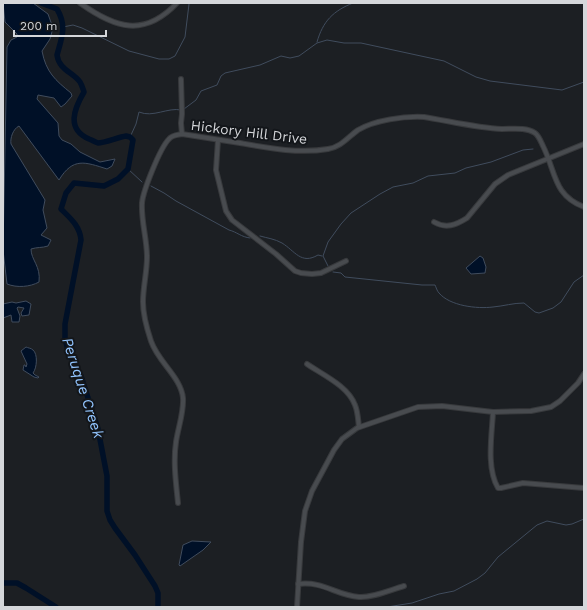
<svg xmlns="http://www.w3.org/2000/svg" width="587" height="610" font-family="'Work Sans',sans-serif">
<style>
.water{fill:#001027;stroke:#404c5d}
.lines{fill:none;stroke-linecap:round;stroke-linejoin:round}
.stream{stroke:#404c5d;stroke-width:1}
.river{stroke:#001027;stroke-width:5.5}
.minor-casing{stroke:#383a3d;stroke-width:6}
.minor{stroke:#484b4f;stroke-width:4}
.labels{text-anchor:middle;dominant-baseline:central;stroke-width:4;stroke-linejoin:round;paint-order:stroke}
.street-label{font-size:14px;fill:#d5d7da;stroke:#13161a}
.water-label{font-size:15px;font-style:italic;fill:#92c4fe;stroke:#13161a}
</style>
<rect width="100%" height="100%" fill="#1c1f23"/>
<!-- water -->
<g class="water">
<path d="M 3,3 L 33,3 L 48,14 L 53,28 L 50,39 L 42,51 C 46,72 55,80 71,93 L 72,96 L 65,104 L 61,107 L 54,98 L 38,95 L 37,99 L 58,123 L 59,136 L 62,140 L 71,144 L 80,152 L 100,162 L 115,159 L 112,166 L 107,169 C 85,162 73,157 59,180 L 19,126 C 13,129 10,138 11,144 L 45,200 L 43,210 L 47,228 L 41,235 L 51,240 L 48,246 C 42,248 37,247 31,249 C 31,260 41,266 39,282 C 30,287 17,288 7,284 L 3,250 L 7,47 L 11,40 L 17,37 L 17,34 L 5,22 Z"/>
<path d="M 480,256 L 483,258 L 486,267 L 485,273 L 471,274 L 466,268 Z"/>
<path d="M 26,301 L 31,304 L 29,315 L 22,316 L 21,313 L 24,308 L 18,307 L 17,308 L 20,316 L 19,322 L 12,322 L 11,315 L 3,318 L 3,304 L 12,302 L 16,303 Z"/>
<path d="M 26,347 C 28,348 31,348 33,350 C 38,354 37,368 33,373 L 35,375 L 39,377 L 38,378 L 34,377 L 23,370 L 24,365 L 25,365 L 26,367 L 27,364 L 21,351 Z"/>
<path d="M 192,541 L 211,542 L 203,550 L 180,566 L 179,565 L 183,545 Z"/>
</g>
<g class="lines">
<!-- stream -->
<g class="stream">
<path d="M 63,27 L 73,25 L 82,28 L 129,51 L 159,59 L 169,59 L 175,56 L 185,37 L 189,4"/>
<path d="M 317,42 C 323,21 333,11 353,3"/>
<path d="M 184,109 L 196,100 L 201,91 L 217,85 L 221,76 L 225,73 L 260,65 L 281,56 L 290,58 L 299,56 L 317,43 L 327,40 L 344,43 L 361,43 L 444,61 L 476,77 L 490,81 L 562,90 L 584,82"/>
<path d="M 133,140 L 131,135 L 136,124 L 139,112 C 153,118 168,107 181,110"/>
<path d="M 128,169 L 142,182"/>
<path d="M 151,186 L 164,193 L 176,201 L 229,230 C 237,232 241,237 250,238"/>
<path d="M 260,236 C 267,238 275,239 282,243 C 295,251 301,265 318,255 L 322,256"/>
<path d="M 328,266 L 323,256 L 328,242 L 341,224 L 351,213 L 380,194 L 393,187 L 413,183 L 428,176 L 455,173 L 466,168 L 491,162 L 523,150 L 533,149"/>
<path d="M 333,272 L 341,273 L 345,277 L 422,285 L 435,285 C 436,287 437,291 439,293 C 450,306 477,309 493,307 C 504,306 513,303 524,303 L 535,312 L 539,313 L 553,308 L 561,302 L 574,282 L 584,275"/>
<path d="M 387,607 L 412,603 L 439,594 L 454,591 L 477,579 L 485,573 L 498,557 L 537,525 L 547,521 L 566,525 L 572,524 L 584,519"/>
</g>
<!-- river -->
<g class="river">
<path d="M 41,3 L 57,9 C 67,26 62,37 57,55 C 59,70 73,72 80,82 C 82,85 83,89 84,92 C 74,109 66,129 89,139 C 92,140 95,142 98,143 C 104,143 119,137 126,136 L 130,137 L 133,140 L 128,169 L 118,179 L 104,186 L 74,183 L 66,193 L 61,209 C 70,218 80,226 81,240 L 65,324 L 65,339 L 69,353 L 81,376 L 98,429 L 107,476 L 107,511 L 110,520 L 115,528 L 135,555 L 155,586 L 158,593 L 158,607"/>
<path d="M 3,583 L 17,583 L 26,588 L 56,607"/>
</g>
<!-- minor casing -->
<g class="minor-casing">
<g id="minor">
<path d="M 80,3 C 115,28 144,38 177,3"/>
<path d="M 181,79 L 182,114 L 181,123 L 182,134"/>
<path d="M 218,140 L 216,170 L 226,211 L 232,220 L 276,254 L 295,271 L 301,273 L 312,274 L 321,273 L 346,261"/>
<path d="M 434,222 C 446,229 456,225 467,218 L 495,184 L 508,175 L 584,144"/>
<path d="M 307,364 C 323,375 348,386 355,405 C 358,412 358,420 359,427"/>
<path d="M 493,412 C 492,434 486,468 498,488 L 501,488 L 523,483 L 584,488"/>
<path d="M 178,503 C 176,483 173,462 176,442 C 178,428 184,412 183,398 C 181,377 158,362 151,341 C 147,329 143,314 143,302 C 143,287 147,272 147,257 C 147,239 141,221 142,203 C 143,191 160,148 169,139 C 172,135 177,135 182,134 C 202,137 221,140 240,143 C 268,148 299,154 328,149 C 341,147 348,137 358,130 C 375,120 404,116 424,117 C 449,121 477,128 502,129 C 513,129 526,127 535,133 C 539,136 541,142 543,146 C 556,172 553,195 584,207"/>
<path d="M 298,584 C 324,581 335,595 359,597 C 373,598 390,590 404,586"/>
<path d="M 297,607 L 301,542 L 305,511 L 312,491 L 334,450 L 342,439 L 357,428 L 418,407 L 442,406 L 493,412 L 531,411 L 551,407 L 560,401 L 578,383 L 584,374"/>
</g>
</g>
<!-- minor -->
<use href="#minor" class="minor"/>
</g>
<g class="labels">
<!-- street labels -->
<g class="street-label">
<text transform="translate(249 132) rotate(7)">Hickory Hill Drive</text>
</g>
<!-- water labels -->
<g class="water-label">
<text transform="translate(83 388) rotate(72)">Peruque Creek</text>
</g>
</g>
<!-- border -->
<rect width="587" height="610" fill="none" stroke="#d5d7da" stroke-width="8"/>
<!-- scale -->
<path d="M14 30v6h92v-6" fill="none" stroke="#d5d7da" stroke-width="2"/>
<text x="20" y="30" font-size="12" fill="#d5d7da" stroke="#13161a" stroke-width="3" paint-order="stroke">200 m</text>
</svg>
